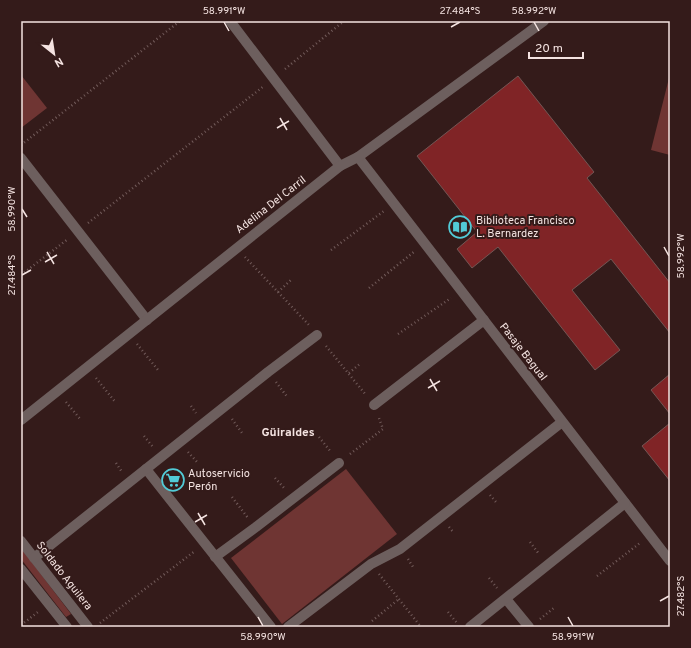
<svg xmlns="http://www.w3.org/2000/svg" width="691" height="648" font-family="Overpass,sans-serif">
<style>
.green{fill:#6f3533}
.building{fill:#802426;stroke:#735654}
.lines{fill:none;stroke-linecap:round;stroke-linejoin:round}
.path{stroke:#725b5a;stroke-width:2.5;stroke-dasharray:1 3;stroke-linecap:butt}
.minor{stroke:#6d5f5e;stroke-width:10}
.ticks{fill:none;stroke:#f4e3e1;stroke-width:1.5}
.labels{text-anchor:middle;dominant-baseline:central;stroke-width:4;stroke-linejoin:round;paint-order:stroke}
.street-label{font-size:11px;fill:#f4e3e1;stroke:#341b1a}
.poi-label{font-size:11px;fill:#f4e3e1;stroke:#341b1a;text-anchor:start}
.neighbourhood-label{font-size:12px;font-weight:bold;fill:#f4e3e1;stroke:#341b1a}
.neatline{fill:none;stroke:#f4e3e1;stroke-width:1.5}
.ticks-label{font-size:10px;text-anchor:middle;fill:#f4e3e1}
</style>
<rect width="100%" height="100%" fill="#341b1a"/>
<!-- green -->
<g class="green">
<path d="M 670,74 L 670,155 L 651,150 Z"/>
<path d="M 21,75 L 47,108 L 21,128 Z"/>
<path d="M 346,469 L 397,534 L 282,624 L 231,558 Z"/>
<path d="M 21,548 L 71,614 L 66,617 L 21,559 Z"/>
</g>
<!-- building -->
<g class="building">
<path d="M 518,76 L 594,172 L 587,178 L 670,283 L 670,333 L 611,259 L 572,290 L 620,350 L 595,370 L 498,247 L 472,268 L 457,249 L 477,232 L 417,156 Z"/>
<path d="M 670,374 L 670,414 L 651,390 Z"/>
<path d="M 670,423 L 670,481 L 642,446 Z"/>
</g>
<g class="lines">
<!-- path -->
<g class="path">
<path d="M 285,69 L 344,21"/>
<path d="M 21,145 L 180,21"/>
<path d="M 88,223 L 264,86"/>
<path d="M 331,250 L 384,211"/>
<path d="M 245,257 L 309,325"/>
<path d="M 21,275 L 68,239"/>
<path d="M 369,288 L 415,251"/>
<path d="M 278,292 L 292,279"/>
<path d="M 398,334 L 451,298"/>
<path d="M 137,344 L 158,370"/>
<path d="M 326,346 L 366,395"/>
<path d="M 349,373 L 361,363"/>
<path d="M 96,378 L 116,403"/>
<path d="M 276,382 L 288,398"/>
<path d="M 66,402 L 81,420"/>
<path d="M 191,406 L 196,413"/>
<path d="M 232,419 L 242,433"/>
<path d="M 144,436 L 153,447"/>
<path d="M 319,437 L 331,452"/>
<path d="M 188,452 L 197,462"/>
<path d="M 350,454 L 383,429 L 379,418"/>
<path d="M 116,463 L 122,472"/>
<path d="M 275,478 L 285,489"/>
<path d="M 490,495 L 496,502"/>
<path d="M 232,497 L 248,518"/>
<path d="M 449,527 L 454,533"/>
<path d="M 530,542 L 539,554"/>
<path d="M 408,559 L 413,567"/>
<path d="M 379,574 L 421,627"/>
<path d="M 597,576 L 640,543"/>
<path d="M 489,578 L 497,588"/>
<path d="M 448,612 L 457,623"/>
<path d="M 540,619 L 555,607"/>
<path d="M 372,621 L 399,599"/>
<path d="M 100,623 L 195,551"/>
<path d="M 21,625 L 38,612"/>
</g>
<!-- minor -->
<g class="minor">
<path d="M 230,21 L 340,166"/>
<path d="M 358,157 L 670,561"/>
<path d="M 21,158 L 147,320"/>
<path d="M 374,405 L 484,320"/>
<path d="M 21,420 L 340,166 L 358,157 L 544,21"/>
<path d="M 146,469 L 271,627"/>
<path d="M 21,541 L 88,627"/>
<path d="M 215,557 L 256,527 L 339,463"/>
<path d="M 34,558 L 268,372 L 317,335"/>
<path d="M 21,569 L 67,627"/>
<path d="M 506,599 L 529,627"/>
<path d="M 288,627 L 371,564 L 400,549 L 562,422"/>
<path d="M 470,627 L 625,503"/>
</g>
</g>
<!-- ticks -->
<path class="ticks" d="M 224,22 L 229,31M 534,22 L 539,31M 451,27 L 460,22M 280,118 L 287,130M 277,128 L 289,121M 22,209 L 27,217M 664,247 L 669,256M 47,252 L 54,264M 45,262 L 57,255M 22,275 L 31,270M 430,379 L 437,391M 428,388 L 440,381M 198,513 L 205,525M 195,522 L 207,515M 660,601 L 669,596M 258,617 L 263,626M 568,617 L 573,626"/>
<!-- icons -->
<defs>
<g id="library-ring" transform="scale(1.15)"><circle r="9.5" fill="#341b1a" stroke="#52cbd7" stroke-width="1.5"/><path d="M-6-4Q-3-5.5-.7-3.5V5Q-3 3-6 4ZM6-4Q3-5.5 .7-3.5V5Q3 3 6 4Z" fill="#52cbd7"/></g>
<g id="supermarket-ring" transform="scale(1.15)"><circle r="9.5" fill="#341b1a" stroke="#52cbd7" stroke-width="1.5"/><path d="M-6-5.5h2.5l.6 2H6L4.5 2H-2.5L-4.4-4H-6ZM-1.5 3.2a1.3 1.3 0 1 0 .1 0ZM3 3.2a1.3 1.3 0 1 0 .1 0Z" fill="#52cbd7"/></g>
</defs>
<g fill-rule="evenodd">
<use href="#library-ring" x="460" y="227"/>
<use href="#supermarket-ring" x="173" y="480"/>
</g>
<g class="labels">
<!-- street labels -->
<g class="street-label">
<text transform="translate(271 205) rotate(-38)">Adelina Del Carril</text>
<text transform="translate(523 352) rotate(52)">Pasaje Bagual</text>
<text transform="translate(64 576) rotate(52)">Soldado Aguilera</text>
</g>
<!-- poi labels -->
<g class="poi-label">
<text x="476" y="221">Biblioteca Francisco<tspan x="476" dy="13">L. Bernardez</tspan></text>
<text x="188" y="474">Autoservicio<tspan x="188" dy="13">Perón</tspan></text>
</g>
<!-- neighbourhood labels -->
<g class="neighbourhood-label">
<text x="288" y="433">Güiraldes</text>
</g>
</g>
<!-- border -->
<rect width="691" height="648" fill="none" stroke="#341b1a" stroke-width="44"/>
<!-- north arrow -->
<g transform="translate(54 54) rotate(150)" stroke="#341b1a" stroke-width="3" paint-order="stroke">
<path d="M0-3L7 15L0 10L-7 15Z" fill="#f4e3e1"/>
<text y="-6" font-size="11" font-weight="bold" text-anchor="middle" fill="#f4e3e1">N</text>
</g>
<!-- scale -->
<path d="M529 52v6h54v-6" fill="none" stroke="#f4e3e1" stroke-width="2"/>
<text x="535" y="52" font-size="12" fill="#f4e3e1" stroke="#341b1a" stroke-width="3" paint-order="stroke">20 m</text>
<rect x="22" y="22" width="647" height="604" class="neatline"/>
<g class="ticks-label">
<text x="224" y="14">58.991°W</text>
<text x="460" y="14">27.484°S</text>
<text x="534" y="14">58.992°W</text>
<text transform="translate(11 209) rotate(-90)" y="4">58.990°W</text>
<text transform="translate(680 256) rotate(-90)" y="4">58.992°W</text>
<text transform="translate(11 275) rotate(-90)" y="4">27.484°S</text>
<text transform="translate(680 596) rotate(-90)" y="4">27.482°S</text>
<text x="263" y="640">58.990°W</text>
<text x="573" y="640">58.991°W</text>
</g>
</svg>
